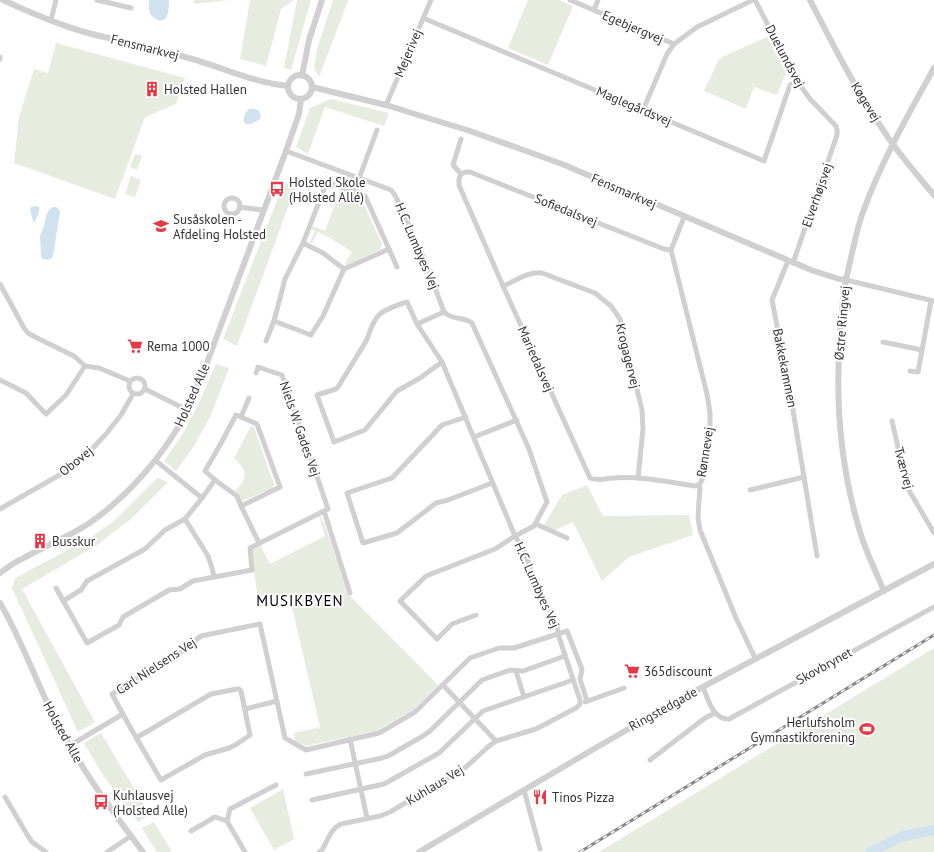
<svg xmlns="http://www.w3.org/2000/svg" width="934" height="852" font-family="'PT Sans',sans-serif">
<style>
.green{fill:#e6ecdf}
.water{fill:#cfe2ee}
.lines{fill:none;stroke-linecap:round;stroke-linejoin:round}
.river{stroke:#cfe2ee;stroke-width:10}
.minor{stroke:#d0d0d0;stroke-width:5}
.tertiary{stroke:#d0d0d0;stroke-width:6}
.rail-casing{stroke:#888;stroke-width:3}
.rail{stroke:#fff;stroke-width:1.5;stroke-dasharray:4.5;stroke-linecap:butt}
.labels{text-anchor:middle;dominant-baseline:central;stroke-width:4;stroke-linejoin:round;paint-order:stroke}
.street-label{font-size:13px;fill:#333;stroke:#fff}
.poi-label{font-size:13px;fill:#333;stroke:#fff;text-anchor:start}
.quarter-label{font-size:15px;letter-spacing:1px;fill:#000;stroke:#fff}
</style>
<rect width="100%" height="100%" fill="#fff"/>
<!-- green -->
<g class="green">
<path d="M 194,0 L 228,0 L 194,4 Z"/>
<path d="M 250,0 L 294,0 L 281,9 L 266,66 L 240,59 Z"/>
<path d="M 297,0 L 311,0 L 291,70 L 284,68 Z"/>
<path d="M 333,0 L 350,0 L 348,1 L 319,77 L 314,68 L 317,49 Z"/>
<path d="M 528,0 L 559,0 L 573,6 L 548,65 L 508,48 Z"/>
<path d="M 767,37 L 786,73 L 777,95 L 754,87 L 746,109 L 704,91 L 718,61 L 722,57 Z"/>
<path d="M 56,43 L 185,78 L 176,104 L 145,117 L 115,199 L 14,163 L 19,117 L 34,69 L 48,73 Z"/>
<path d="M 331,99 L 389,113 L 384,126 L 325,107 L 308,154 L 296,147 L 310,108 Z"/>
<path d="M 135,154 L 142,156 L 137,170 L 130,167 Z"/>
<path d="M 131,176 L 141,180 L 135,197 L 125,194 Z"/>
<path d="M 298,180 L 237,346 L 223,339 L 283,185 Z"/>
<path d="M 340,190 L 361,198 L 382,244 L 381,249 L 347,265 L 345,264 L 352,252 L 330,238 L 318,232 L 312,243 L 310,242 L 315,231 L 311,229 L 313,226 L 325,231 Z"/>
<path d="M 216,364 L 229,368 L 211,415 L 194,446 L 176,471 L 164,461 L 182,435 L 197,407 Z"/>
<path d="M 251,426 L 254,428 L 274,484 L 273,488 L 242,501 L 238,493 L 235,491 C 249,477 247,471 234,458 Z"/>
<path d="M 157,478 L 168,482 L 132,518 L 97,545 L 22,589 L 95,722 L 78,732 L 12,588 L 15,578 L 90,538 L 114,521 Z"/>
<path d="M 587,485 L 603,516 L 689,515 L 693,535 L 629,557 L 602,581 L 573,522 L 555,530 L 544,525 L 562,495 Z"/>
<path d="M 320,515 L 323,522 L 324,522 L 348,594 L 438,685 L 414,709 L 376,731 L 307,746 L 295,741 L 294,733 L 320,727 L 290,599 L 259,607 L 251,549 L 260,545 L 270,564 L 325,536 L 319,516 Z"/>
<path d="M 934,648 L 934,852 L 599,852 Z"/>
<path d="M 101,733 L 150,815 L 138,822 L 101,772 L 84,743 Z"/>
<path d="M 283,789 L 294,839 L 274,850 L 250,808 Z"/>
<path d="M 154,822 L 172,852 L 157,852 L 142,828 Z"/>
</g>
<!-- water -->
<g class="water">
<path d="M 149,0 L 169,0 C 169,5 169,11 167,16 C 164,25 153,19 150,13 C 148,9 149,4 149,0 Z"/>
<path d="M 249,109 C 257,108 262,111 260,119 C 254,122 249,127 244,122 C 243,118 245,112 249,109 Z"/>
<path d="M 37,206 L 39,207 C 40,212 37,218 34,222 L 33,221 L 30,209 L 31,207 Z"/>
<path d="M 53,207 L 56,207 L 59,209 L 60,212 L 53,256 C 51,260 48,260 43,259 L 41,257 L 40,236 L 44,226 L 47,213 L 50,209 Z"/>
</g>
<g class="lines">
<!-- river -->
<path class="river" d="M 870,852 L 904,836 L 934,830"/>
<!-- minor -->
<g class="minor">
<path d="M 97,0 L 131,8"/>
<path d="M 570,0 L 674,44"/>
<path d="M 755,0 L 797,81 L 810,99 L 836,126 L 837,130 L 837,135 L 793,263"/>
<path d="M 594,10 L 598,0"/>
<path d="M 423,18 L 764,161 L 790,85 L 797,81"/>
<path d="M 51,20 L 56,0"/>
<path d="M 0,57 L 0,59"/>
<path d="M 386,105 L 431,0"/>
<path d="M 643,110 L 667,54 L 674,44 L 697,27 L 753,0"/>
<path d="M 461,139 L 453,165 L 461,174 L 459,179 L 459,185 L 503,286 L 590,478 C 599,482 605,478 614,478 C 641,476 668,482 695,486 L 699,485"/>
<path d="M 286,151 L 391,190 L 395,195 L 424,258 L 444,312 C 453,321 464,316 472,323 L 529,449 L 547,502 L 534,526 L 515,536 L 495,549 L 426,576 L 400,601 L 437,639 L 452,624 L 476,615"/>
<path d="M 461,174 L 466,172 L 470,172 L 664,249 L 671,250"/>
<circle cx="232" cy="206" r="8"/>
<path d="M 239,207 L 263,210"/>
<path d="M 684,217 L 671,250 L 707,394 L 710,413 L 710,433 L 702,480 L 699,485 L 700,489 L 699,501 L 698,518 L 700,530 L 736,618 L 755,658"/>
<path d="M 389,249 L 397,267"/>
<path d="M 788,261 L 772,300 L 790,392 L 817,556"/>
<path d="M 344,269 L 323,253 L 303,243 L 327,182 L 354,192 L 377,130"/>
<path d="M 846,280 L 934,301"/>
<path d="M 0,284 L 24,328 L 28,333 L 33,336 L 74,356 L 85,366 L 99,368 L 130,381"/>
<path d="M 503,286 C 515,281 529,271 542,273 L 595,293 L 611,306 L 620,319 L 642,410 L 643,429 L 638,478"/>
<path d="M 274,321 L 311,335 L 323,316 L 344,269 L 389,249 L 365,196 L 354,192"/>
<path d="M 417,324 L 442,362 L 515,536 L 524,551 L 546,606 L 552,614 L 559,634"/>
<path d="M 266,341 L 274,321 L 285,279 L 303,243"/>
<path d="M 883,342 L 922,350"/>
<path d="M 442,362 L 420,378 L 397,391 L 365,430 L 334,442 L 317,395 L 336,389 L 338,387 L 365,343 C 370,334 371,323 379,315 C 383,310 400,304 407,302 L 417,324 L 444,312"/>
<path d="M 910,371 L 918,372 L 931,301"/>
<circle cx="137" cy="386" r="8"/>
<path d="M 0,380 L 26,393 L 46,414 L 66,395 L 85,366"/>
<path d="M 145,389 L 187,410"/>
<path d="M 236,415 L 257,424 L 280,487 L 241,506 L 237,496 L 215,480 L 205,471 L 220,445 Z"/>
<path d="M 241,417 L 249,398"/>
<path d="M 466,417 L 442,425 L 392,478 L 347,493 L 363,543 L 397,533 L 436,503 L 448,500 L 492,483"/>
<path d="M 892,421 L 907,487 L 934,533"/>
<path d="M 474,437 L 517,420"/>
<path d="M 155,460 L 202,498 L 215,480"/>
<path d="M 750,490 L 804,477"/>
<path d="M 241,506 L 259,543"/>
<path d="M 0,509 L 63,473 L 92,449 L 106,434 L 121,415 L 133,394"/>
<path d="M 324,511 L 350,593"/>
<path d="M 185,519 L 208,556 L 212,568 L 214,577"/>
<path d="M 536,524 L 567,538"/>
<path d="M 56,588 L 87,643 L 119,625 L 123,617 L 169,590 L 180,589 L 193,581 L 252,570 L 250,548 L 328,509 L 307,447 L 282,375 L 258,367 L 256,373"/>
<path d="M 63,601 L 81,590 L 87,581 L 145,549 L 165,530 L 185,519 L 202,498"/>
<path d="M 516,671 L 524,697"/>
<path d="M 443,685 L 496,741"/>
<path d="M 703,687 C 708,699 713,720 729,719 L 934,607"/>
<path d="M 585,702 L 624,688"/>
<path d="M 245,709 L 277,701"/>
<path d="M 136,738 L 211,694 L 237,689 L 239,689 L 241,691 L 250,735 L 237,744 L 229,748 L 205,755 L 161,780 C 144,751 127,723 112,694 L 181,652 L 201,636 L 260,624 L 285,738 L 306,750 L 379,733 L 415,712 L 470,658 L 499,648 L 514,648 L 567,631 L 582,669 L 580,679 L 587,701"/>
<path d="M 350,739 L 367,818"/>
<path d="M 69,746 L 123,714"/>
<path d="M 650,760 L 705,718 L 715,713"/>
<path d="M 306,774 L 382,758 L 388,756 L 423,736 L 430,731 L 482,680 L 510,670 L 523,671 L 565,656"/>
<path d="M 524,790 L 540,849"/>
<path d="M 5,797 L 28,836 L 32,842 L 46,852"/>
<path d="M 312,800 L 384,784 L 439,753 L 483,711 L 573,680"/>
<path d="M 191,831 L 215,817 L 227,821"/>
<path d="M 107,852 L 131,836"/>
<path d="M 245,852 L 227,821 L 230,809 L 276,785"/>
<path d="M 319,852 L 322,850 C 327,842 331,828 341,824 L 380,816 L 390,812 L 466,767 L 489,746 L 496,741 L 536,729 L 576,708 L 580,704 L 580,700 L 558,634"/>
</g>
<!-- tertiary -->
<g class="tertiary">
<path d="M 3,0 C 31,13 59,25 88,33 C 106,38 124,41 142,46 C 159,50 175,54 192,59 C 224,68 255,83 288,86"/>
<path d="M 810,0 C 835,49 860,98 892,143 C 905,161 920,178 934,195"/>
<circle cx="300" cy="87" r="12"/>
<path d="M 302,76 L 309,40 L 322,0"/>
<path d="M 312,87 L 386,105 L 431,119 L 467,130 L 515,147 L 562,164 L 811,270 L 839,279 L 846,280"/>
<path d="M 0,573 C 7,568 13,563 20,560 C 43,547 66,538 88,524 C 122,501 155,465 177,429 C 190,407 199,384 208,360 L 286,151 L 299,114 L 301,99"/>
<path d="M 884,591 C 876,572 867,554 861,535 C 841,471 835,403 840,337 C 841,318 842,298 846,280 C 848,271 850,262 852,253 C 855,240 858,225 863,212 C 881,162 908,115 934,68"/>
<path d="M 0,603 C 23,642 37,685 58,725 C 82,770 112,811 143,852"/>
<path d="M 419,852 L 592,750 L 684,697 L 934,564"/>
</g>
<!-- rail casing -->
<g class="rail-casing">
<path id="rail" d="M 580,852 L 934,635"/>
</g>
<!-- rail -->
<use href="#rail" class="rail"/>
</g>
<!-- icons -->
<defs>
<g id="building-bare" transform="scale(1.2)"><path d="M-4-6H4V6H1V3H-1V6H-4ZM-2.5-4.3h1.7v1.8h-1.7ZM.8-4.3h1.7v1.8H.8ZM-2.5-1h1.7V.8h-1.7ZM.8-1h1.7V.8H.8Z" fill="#e63946" stroke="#fff" stroke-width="2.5" paint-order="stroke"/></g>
<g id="bus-bare" transform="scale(1.2)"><path d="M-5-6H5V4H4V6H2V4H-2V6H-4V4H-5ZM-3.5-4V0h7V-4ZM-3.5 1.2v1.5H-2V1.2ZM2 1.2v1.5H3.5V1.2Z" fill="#e63946" stroke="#fff" stroke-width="2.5" paint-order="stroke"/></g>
<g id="school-bare" transform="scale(1.2)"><path d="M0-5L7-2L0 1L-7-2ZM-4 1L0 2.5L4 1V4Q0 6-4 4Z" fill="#e63946" stroke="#fff" stroke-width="2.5" paint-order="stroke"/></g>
<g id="supermarket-bare" transform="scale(1.2)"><path d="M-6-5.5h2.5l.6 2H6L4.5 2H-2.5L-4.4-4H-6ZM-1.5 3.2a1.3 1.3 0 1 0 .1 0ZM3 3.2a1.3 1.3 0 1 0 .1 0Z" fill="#e63946" stroke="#fff" stroke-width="2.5" paint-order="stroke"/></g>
<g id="stadium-bare" transform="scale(1.2)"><path d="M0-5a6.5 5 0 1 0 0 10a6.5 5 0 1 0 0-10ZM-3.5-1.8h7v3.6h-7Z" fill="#e63946" stroke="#fff" stroke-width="2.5" paint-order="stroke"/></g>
<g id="restaurant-bare" transform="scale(1.2)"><path d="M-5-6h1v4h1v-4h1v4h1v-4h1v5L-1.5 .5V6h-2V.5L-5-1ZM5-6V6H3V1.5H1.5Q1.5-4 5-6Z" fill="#e63946" stroke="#fff" stroke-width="2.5" paint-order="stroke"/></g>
</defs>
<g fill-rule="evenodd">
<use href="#building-bare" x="152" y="89"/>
<use href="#bus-bare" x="277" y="189"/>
<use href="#school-bare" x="161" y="226"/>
<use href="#supermarket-bare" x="135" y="346"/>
<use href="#building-bare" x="40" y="541"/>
<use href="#supermarket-bare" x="632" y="671"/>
<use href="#stadium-bare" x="867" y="729"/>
<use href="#restaurant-bare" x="540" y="797"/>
<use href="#bus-bare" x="101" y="802"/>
</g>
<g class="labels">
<!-- street labels -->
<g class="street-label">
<text transform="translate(633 27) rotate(23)">Egebjergvej</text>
<text transform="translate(145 47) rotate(14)">Fensmarkvej</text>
<text transform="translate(408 53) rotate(-67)">Mejerivej</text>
<text transform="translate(785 56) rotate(62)">Duelundsvej</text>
<text transform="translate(866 102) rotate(58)">Køgevej</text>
<text transform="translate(634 106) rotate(23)">Maglegårdsvej</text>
<text transform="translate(624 191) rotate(23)">Fensmarkvej</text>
<text transform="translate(817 195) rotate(-71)">Elverhøjsvej</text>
<text transform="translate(566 210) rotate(22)">Sofiedalsvej</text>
<text transform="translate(417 246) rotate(67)">H.C. Lumbyes Vej</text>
<text transform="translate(842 323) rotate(-85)">Østre Ringvej</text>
<text transform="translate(628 356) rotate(76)">Krogagervej</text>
<text transform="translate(536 359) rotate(66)">Mariedalsvej</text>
<text transform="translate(785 368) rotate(79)">Bakkekammen</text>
<text transform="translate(192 395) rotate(-66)">Holsted Alle</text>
<text transform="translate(300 429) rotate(71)">Niels W. Gades Vej</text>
<text transform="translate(705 452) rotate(-81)">Rønnevej</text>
<text transform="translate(76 461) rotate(-39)">Obovej</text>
<text transform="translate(904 468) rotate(75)">Tværvej</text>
<text transform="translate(537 585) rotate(66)">H.C. Lumbyes Vej</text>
<text transform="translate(156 666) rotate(-33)">Carl Nielsens Vej</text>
<text transform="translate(824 666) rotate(-29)">Skovbrynet</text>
<text transform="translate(663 709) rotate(-29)">Ringstedgade</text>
<text transform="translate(63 732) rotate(61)">Holsted Alle</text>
<text transform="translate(435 785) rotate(-31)">Kuhlaus Vej</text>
</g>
<!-- poi labels -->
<g class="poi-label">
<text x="164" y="89">Holsted Hallen</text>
<text x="289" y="182">Holsted Skole<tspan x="289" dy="15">(Holsted Allé)</tspan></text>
<text x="173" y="219">Susåskolen -<tspan x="173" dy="15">Afdeling Holsted</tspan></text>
<text x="147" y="346">Rema 1000</text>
<text x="52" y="541">Busskur</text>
<text x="644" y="671">365discount</text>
<text x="855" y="722" text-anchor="end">Herlufsholm<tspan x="855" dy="15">Gymnastikforening</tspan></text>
<text x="113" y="795">Kuhlausvej<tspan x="113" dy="15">(Holsted Alle)</tspan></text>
<text x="552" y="797">Tinos Pizza</text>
</g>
<!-- quarter labels -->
<g class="quarter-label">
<text x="300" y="600">MUSIKBYEN</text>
</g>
</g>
</svg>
